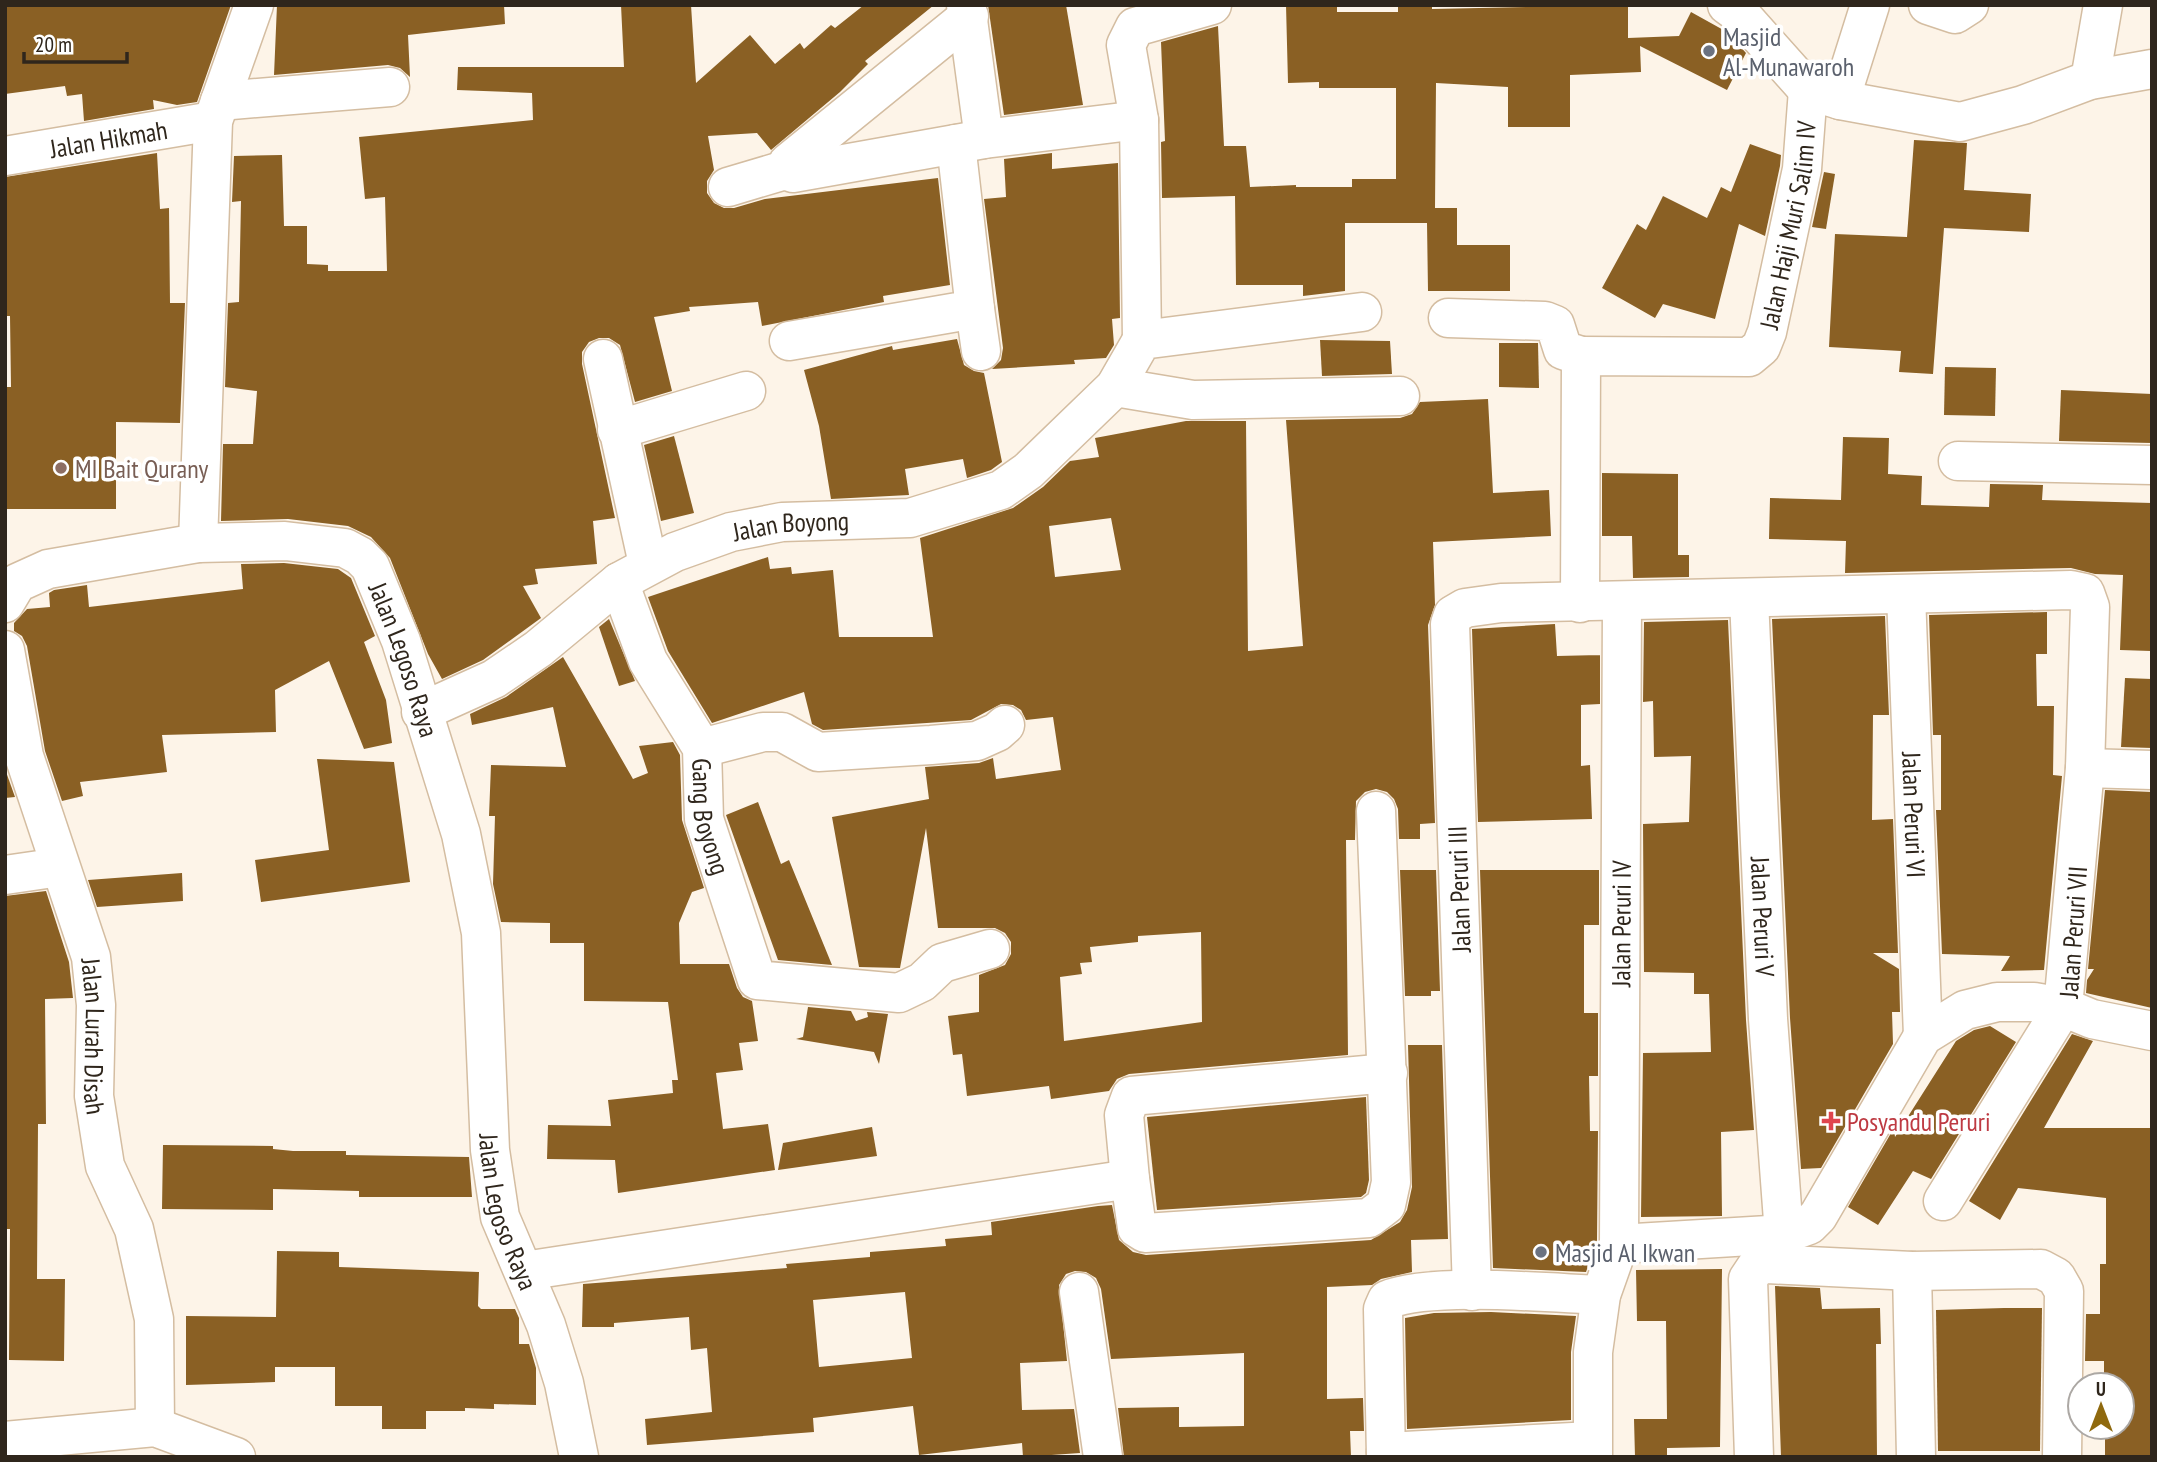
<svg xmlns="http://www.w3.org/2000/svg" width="2157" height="1462" font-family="'PT Sans Narrow',sans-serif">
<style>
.building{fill:#8a6024;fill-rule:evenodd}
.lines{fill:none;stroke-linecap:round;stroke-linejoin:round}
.minor-casing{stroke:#d4bda1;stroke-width:41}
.minor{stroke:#fff;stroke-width:38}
.worship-dot{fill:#6b7280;stroke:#fff;stroke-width:2.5}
.education-dot{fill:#8d6e63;stroke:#fff;stroke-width:2.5}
.health-dot{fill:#e0444e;stroke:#fff;stroke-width:2.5}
.labels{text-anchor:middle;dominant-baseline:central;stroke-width:7;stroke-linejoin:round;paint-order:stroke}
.worship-label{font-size:26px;fill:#5b616d;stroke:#fff;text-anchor:start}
.street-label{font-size:26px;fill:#2f261c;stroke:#fff}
.education-label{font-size:26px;fill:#785e54;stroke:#fff;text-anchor:start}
.health-label{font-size:26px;fill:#be3a42;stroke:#fff;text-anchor:start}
</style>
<rect width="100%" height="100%" fill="#fdf4e8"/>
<!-- building -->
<g class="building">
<path d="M 5,5 L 231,5 L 197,102 L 177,105 L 153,100 L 154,109 L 84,121 L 82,94 L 67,96 L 65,86 L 5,94 Z"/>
<path d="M 277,5 L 504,5 L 505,24 L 408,35 L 410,77 L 400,68 L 388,65 L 274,75 Z"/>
<path d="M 621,5 L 691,5 L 696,83 L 750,35 L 775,64 L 800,43 L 804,49 L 831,25 L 835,28 L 864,5 L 934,5 L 865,61 L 868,64 L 840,92 L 771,150 L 757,133 L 708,136 L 714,170 L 707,181 L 707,193 L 714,203 L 724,208 L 734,208 L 765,199 L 938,178 L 950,285 L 883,296 L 884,302 L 762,326 L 758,302 L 689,307 L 690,311 L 654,317 L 672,391 L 635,402 L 620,345 L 609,338 L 599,338 L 589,342 L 582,352 L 582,364 L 615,518 L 593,521 L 597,564 L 535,569 L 538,584 L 523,586 L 541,618 L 483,660 L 442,679 L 428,654 L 390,558 L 371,537 L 348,526 L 288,519 L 221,521 L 223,444 L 253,444 L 257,391 L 225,387 L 228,303 L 239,302 L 241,201 L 232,202 L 234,156 L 282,155 L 284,226 L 307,226 L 307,264 L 328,265 L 328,271 L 387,271 L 385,197 L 365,199 L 359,137 L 533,120 L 532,93 L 457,90 L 458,67 L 624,67 Z"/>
<path d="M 988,5 L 1066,5 L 1083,105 L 1004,115 Z"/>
<path d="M 1286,5 L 1337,5 L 1337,12 L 1398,12 L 1398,5 L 1432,5 L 1432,9 L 1628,5 L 1628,38 L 1679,36 L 1691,12 L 1727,32 L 1746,53 L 1727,90 L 1640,46 L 1641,72 L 1570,75 L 1570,127 L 1508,127 L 1508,87 L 1436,83 L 1435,208 L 1457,208 L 1457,245 L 1510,245 L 1510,291 L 1428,291 L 1427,223 L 1345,223 L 1345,291 L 1303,296 L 1303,285 L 1236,285 L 1235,196 L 1162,198 L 1161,142 L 1165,141 L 1161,42 L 1218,26 L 1224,146 L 1246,146 L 1250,187 L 1296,185 L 1296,187 L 1352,187 L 1352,179 L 1396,179 L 1396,88 L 1319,88 L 1319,82 L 1288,83 Z"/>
<path d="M 1914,140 L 1967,143 L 1964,190 L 2031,194 L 2029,232 L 1944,228 L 1933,374 L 1899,372 L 1901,351 L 1829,347 L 1835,234 L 1907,237 Z"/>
<path d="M 1750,144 L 1781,155 L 1780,166 L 1765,236 L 1739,224 L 1715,319 L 1663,304 L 1655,318 L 1602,288 L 1637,224 L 1646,230 L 1663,196 L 1707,218 L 1721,187 L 1731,192 Z"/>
<path d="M 157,153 L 160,209 L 169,208 L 170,303 L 185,303 L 180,423 L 116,422 L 116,509 L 5,509 L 5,387 L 11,387 L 10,316 L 5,316 L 5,177 Z"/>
<path d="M 1052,153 L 1052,169 L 1118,163 L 1120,318 L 1112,319 L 1114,345 L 1106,358 L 1074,360 L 1075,364 L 992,369 L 1001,360 L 1003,348 L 984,199 L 1006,197 L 1004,159 Z"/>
<path d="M 1824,172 L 1835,174 L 1826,229 L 1812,227 Z"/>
<path d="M 957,339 L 964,365 L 974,371 L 984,373 L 1002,462 L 991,470 L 967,478 L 963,459 L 905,469 L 909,495 L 831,499 L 819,426 L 804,370 L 892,346 L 893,350 Z"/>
<path d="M 1320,340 L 1390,341 L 1392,374 L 1322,376 Z"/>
<path d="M 1499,343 L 1538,343 L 1539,388 L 1499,387 Z"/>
<path d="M 1945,367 L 1996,368 L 1995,416 L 1944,415 Z"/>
<path d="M 2061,390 L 2152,394 L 2152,443 L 2059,441 Z"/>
<path d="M 1488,399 L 1493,493 L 1549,490 L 1551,536 L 1433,542 L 1435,605 L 1428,625 L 1435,823 L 1420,824 L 1420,839 L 1399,839 L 1398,809 L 1394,799 L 1387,792 L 1376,789 L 1365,792 L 1356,801 L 1355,840 L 1346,840 L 1348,1055 L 1129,1074 L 1117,1079 L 1109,1091 L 1051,1099 L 1049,1086 L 967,1096 L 962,1054 L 953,1055 L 948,1016 L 979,1012 L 979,975 L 1005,965 L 1011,954 L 1011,942 L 1005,933 L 995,928 L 938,928 L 926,828 L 900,968 L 859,967 L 832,817 L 929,799 L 925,767 L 979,763 L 993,758 L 996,779 L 1061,770 L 1053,717 L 1026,720 L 1021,710 L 1013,705 L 1001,704 L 971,720 L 823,730 L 812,724 L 804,692 L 712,723 L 668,651 L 648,597 L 768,557 L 770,569 L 791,567 L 792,574 L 833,570 L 839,637 L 933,637 L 920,538 L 1013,508 L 1043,487 L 1070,461 L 1099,457 L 1095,438 L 1186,421 L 1246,421 L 1248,651 L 1303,646 L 1286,420 L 1400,418 L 1412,414 L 1420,402 ZM 1111,518 L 1121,570 L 1055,577 L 1049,526 ZM 1201,932 L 1202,1022 L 1064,1041 L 1060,977 L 1082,974 L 1080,963 L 1092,962 L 1090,947 L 1138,942 L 1138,936 Z"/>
<path d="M 674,436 L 694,513 L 661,521 L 644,445 Z"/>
<path d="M 1843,437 L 1889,438 L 1888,474 L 1922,476 L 1921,505 L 1989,507 L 1990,484 L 2043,485 L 2042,500 L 2152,503 L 2151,651 L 2120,650 L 2123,575 L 2095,574 L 2071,568 L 1845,573 L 1846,541 L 1769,539 L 1770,498 L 1841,500 Z"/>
<path d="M 1602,473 L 1678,474 L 1678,555 L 1689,555 L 1689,577 L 1633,578 L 1632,536 L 1602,536 Z"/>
<path d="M 284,563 L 338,569 L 351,578 L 375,636 L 364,642 L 386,700 L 392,743 L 364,749 L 329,661 L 275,690 L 276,732 L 162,735 L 167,772 L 80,782 L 83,796 L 62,801 L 45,751 L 27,646 L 22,636 L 14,631 L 14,623 L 27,609 L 50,607 L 49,593 L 54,590 L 87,585 L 89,607 L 243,589 L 241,564 Z"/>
<path d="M 2047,612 L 2047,654 L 2036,654 L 2037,706 L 2054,706 L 2053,775 L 2062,776 L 2044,970 L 2001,971 L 2010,956 L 1942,954 L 1936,810 L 1941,810 L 1941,735 L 1933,735 L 1929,615 Z"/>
<path d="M 1885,616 L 1889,715 L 1873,715 L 1872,820 L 1893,819 L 1898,953 L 1873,953 L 1899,969 L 1900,1012 L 1892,1012 L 1893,1044 L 1821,1168 L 1801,1169 L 1790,1018 L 1772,619 Z"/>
<path d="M 609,619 L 635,681 L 619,686 L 599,627 Z"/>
<path d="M 1728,620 L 1746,1020 L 1754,1130 L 1721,1132 L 1722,1216 L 1641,1217 L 1643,1053 L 1711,1052 L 1709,994 L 1694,994 L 1694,973 L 1644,972 L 1643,824 L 1689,822 L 1691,756 L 1654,757 L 1653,701 L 1643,702 L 1644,622 Z"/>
<path d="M 1600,623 L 1600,704 L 1581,705 L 1581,766 L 1590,765 L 1592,819 L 1478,822 L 1472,629 L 1555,624 L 1557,656 L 1600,655 Z"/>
<path d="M 563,657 L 633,779 L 648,773 L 639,746 L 673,742 L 680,755 L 682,820 L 704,888 L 692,892 L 679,923 L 680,964 L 729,964 L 737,988 L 743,997 L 752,1001 L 758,1041 L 739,1043 L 743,1070 L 716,1073 L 723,1129 L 768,1124 L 775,1170 L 618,1193 L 615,1160 L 547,1159 L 548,1125 L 611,1126 L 608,1100 L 673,1093 L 672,1080 L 678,1080 L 668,1002 L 584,1001 L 584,943 L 550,943 L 550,923 L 501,922 L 493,884 L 495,816 L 489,816 L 491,765 L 566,767 L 553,707 L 472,725 L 470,714 L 506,697 Z"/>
<path d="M 2125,678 L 2152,679 L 2152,748 L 2121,747 Z"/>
<path d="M 317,759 L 394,762 L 410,882 L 261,902 L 255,860 L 329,850 Z"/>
<path d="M 5,769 L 15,797 L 5,798 Z"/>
<path d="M 2105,790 L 2152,792 L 2152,1008 L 2086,993 L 2087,980 L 2094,969 L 2088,969 Z"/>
<path d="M 758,802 L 781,864 L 789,860 L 832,965 L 778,960 L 726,815 Z"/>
<path d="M 1400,870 L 1436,870 L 1440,991 L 1431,991 L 1431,996 L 1405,996 Z"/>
<path d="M 1480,870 L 1599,870 L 1599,925 L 1584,925 L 1584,1013 L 1598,1013 L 1598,1076 L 1589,1076 L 1590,1131 L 1598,1131 L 1597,1240 L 1586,1272 L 1493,1268 Z"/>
<path d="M 182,873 L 183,901 L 97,907 L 88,880 Z"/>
<path d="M 46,891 L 69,962 L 73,998 L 45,999 L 46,1124 L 38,1124 L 37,1279 L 65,1279 L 64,1361 L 9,1360 L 10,1229 L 5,1229 L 5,896 Z"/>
<path d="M 808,1007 L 851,1011 L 856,1021 L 868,1017 L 867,1012 L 888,1014 L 879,1064 L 874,1052 L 796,1039 L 803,1037 Z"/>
<path d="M 1990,1026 L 2016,1042 L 1931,1179 L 1913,1171 L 1878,1225 L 1848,1207 L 1894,1128 L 1895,1137 L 1956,1041 L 1974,1030 Z"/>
<path d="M 2072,1034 L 2093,1041 L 2044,1128 L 2152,1128 L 2152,1457 L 2105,1457 L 2105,1427 L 2122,1427 L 2122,1385 L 2104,1385 L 2104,1361 L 2085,1361 L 2086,1314 L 2100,1314 L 2100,1264 L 2106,1264 L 2106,1198 L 2018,1188 L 2000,1220 L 1969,1201 Z"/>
<path d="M 1408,1045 L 1442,1045 L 1448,1239 L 1411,1240 L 1412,1272 L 1381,1279 L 1372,1285 L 1327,1287 L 1327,1399 L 1363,1398 L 1364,1431 L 1350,1431 L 1351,1457 L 1124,1457 L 1118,1408 L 1179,1407 L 1179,1427 L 1244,1426 L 1244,1353 L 1111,1359 L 1101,1289 L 1096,1278 L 1086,1272 L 1075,1271 L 1066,1274 L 1059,1285 L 1067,1361 L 1020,1363 L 1022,1410 L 1074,1409 L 1080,1453 L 1023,1457 L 1022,1443 L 919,1455 L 913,1406 L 813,1418 L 814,1432 L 647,1445 L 645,1419 L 712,1412 L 707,1348 L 691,1350 L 689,1317 L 614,1323 L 614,1327 L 582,1327 L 583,1284 L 787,1268 L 786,1264 L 870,1257 L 870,1252 L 946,1246 L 945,1239 L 992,1235 L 991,1222 L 1098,1206 L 1112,1205 L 1119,1240 L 1133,1252 L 1146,1255 L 1371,1240 L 1400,1222 L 1407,1210 L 1412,1187 ZM 905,1292 L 912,1358 L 819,1367 L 813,1300 Z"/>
<path d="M 1366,1097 L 1369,1180 L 1366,1193 L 1361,1197 L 1157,1210 L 1147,1117 Z"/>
<path d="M 872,1127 L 877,1156 L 778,1170 L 783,1143 Z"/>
<path d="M 163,1145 L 273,1146 L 273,1149 L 293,1151 L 346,1151 L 346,1155 L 469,1157 L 472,1197 L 359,1197 L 359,1191 L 273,1189 L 273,1210 L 162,1209 Z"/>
<path d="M 277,1251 L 339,1252 L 339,1267 L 479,1272 L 478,1306 L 481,1309 L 515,1309 L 519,1318 L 519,1344 L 529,1344 L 536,1368 L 536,1405 L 494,1404 L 494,1409 L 465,1408 L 465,1411 L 426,1411 L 426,1429 L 382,1429 L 382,1406 L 335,1406 L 335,1367 L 275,1367 L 275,1382 L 186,1385 L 186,1316 L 276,1317 Z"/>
<path d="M 1722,1269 L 1720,1447 L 1667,1448 L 1667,1457 L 1635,1457 L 1634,1419 L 1667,1419 L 1666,1321 L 1637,1321 L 1636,1270 Z"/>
<path d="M 1775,1286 L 1820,1288 L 1822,1309 L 1880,1308 L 1881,1344 L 1876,1344 L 1877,1457 L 1781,1457 Z"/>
<path d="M 2004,1308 L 2042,1308 L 2040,1451 L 1938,1451 L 1936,1310 Z"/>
<path d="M 1491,1312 L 1576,1316 L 1571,1352 L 1571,1420 L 1407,1429 L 1405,1318 L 1434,1313 Z"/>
</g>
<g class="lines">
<!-- minor casing -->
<g class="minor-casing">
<g id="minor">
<path d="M 966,5 L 984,139"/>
<path d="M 1727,5 L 1742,16 L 1808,90 L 1840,100 L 1960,122 L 2023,105 L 2090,80 L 2152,69"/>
<path d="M 1928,5 L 1955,14 L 1969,5"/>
<path d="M 2090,80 L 2103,5"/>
<path d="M 1840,100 L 1870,5"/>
<path d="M 220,101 L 390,87"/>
<path id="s1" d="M 5,156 L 213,121"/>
<path d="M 785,170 L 788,163 L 969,16"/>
<path d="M 728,187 L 785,170 L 793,173 L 984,139 L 1139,120"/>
<path d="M 975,309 L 981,351"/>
<path d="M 1448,318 L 1545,321 L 1555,325 L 1563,350 L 1581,356"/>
<path d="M 1142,340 L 1139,120 L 1126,45 L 1135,27 L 1212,5"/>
<path d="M 789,341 L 975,309 L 956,144"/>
<path d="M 603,359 L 648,564"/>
<path d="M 1115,387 L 1193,400 L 1400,396"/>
<path d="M 617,430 L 746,391"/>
<path d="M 1958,461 L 2152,465"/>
<path d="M 198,543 L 213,121 L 254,5"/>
<path id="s2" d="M 619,582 L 648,661 L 702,748 L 704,819 L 757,980 L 899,993 L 922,982 L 942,963 L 990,949"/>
<path id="s3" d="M 1906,595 L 1923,1036"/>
<path id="s4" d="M 1749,599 L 1768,1019 L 1784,1234"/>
<path id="s5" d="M 5,603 L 17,583 L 48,569 L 198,543 L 285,541 L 345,548 L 360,556 L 370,566 L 401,641 L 461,834 L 481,933 L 490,1150 L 500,1217 L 546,1325 L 564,1383 L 579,1457"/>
<path id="s6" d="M 1580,603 L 1581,356 L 1749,357 L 1761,347 L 1767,332 L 1802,169 L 1808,90"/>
<path id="s7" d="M 5,650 L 24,756 L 91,957 L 96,1005 L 94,1096 L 105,1166 L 134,1229 L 154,1319 L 155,1427"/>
<path id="s8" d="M 421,712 L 494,679 L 538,649 L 619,582 L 675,552 L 731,532 L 782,522 L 910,518 L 1001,490 L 1028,471 L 1115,387 L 1142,340 L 1362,312"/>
<path d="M 702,748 L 763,732 L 782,732 L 818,752 L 931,745 L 977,741 L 997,732 L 1005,725"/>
<path d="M 2085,768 L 2152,770"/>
<path d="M 5,875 L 60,867"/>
<path d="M 1130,1179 L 1124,1115 L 1131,1096 L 1388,1073"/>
<path d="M 1619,1244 L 1784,1234 L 1809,1225 L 1818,1216 L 1923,1036 L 1965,1010 L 1997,1002 L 2034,1002 L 2063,1007 L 2092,1019 L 2152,1031"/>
<path d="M 524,1271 L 1130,1179 L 1137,1228 L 1145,1233 L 1369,1218 L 1386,1205 L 1391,1182 L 1376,811"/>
<path d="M 1912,1271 L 1916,1457"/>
<path d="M 1472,1291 L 1450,624 L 1453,615 L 1465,608 L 1501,603 L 2071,590 L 2085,593 L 2090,607 L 2085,768 L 2063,1007 L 1943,1201"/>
<path d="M 1079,1292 L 1103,1457"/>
<path d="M 5,1441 L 155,1427 L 236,1457"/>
<path d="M 1386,1452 L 1592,1441"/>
<path d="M 1386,1457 L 1383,1309 L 1387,1300 C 1431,1282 1550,1293 1601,1295"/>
<path id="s9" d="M 1593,1457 L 1593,1352 L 1601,1295 L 1619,1244 L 1622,602"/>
<path d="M 1754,1457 L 1748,1279 L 1756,1267 L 1767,1264 L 1912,1271 L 2041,1269 L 2056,1277 L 2064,1291 L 2062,1457"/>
</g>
</g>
<!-- minor -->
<use href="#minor" class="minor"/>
</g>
<!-- markers -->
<g class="worship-dot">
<circle cx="1709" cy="51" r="7"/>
<circle cx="1541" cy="1252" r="7"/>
</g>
<circle class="education-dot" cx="61" cy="468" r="7"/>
<path class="health-dot" d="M1827.5 1110.5h7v7h7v7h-7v7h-7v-7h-7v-7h7z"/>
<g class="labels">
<!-- worship labels -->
<g class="worship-label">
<text x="1723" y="36">Masjid<tspan x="1723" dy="30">Al-Munawaroh</tspan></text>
<text x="1555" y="1252">Masjid Al Ikwan</text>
</g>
<!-- street labels -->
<g class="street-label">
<text stroke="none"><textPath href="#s1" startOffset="105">Jalan Hikmah</textPath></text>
<text stroke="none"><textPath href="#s6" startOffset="556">Jalan Haji Muri Salim IV</textPath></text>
<text stroke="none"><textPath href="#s8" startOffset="422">Jalan Boyong</textPath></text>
<text stroke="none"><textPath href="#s5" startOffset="488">Jalan Legoso Raya</textPath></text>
<text stroke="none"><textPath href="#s2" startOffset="256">Gang Boyong</textPath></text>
<text stroke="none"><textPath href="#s3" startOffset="220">Jalan Peruri VI</textPath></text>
<text transform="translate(1459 889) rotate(-92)">Jalan Peruri III</text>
<text stroke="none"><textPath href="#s4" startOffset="318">Jalan Peruri V</textPath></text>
<text stroke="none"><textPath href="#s9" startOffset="537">Jalan Peruri IV</textPath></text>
<text transform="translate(2073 932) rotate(-86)">Jalan Peruri VII</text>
<text stroke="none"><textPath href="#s7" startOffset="399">Jalan Lurah Disah</textPath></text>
<text stroke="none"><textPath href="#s5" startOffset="1054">Jalan Legoso Raya</textPath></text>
</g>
<!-- education labels -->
<g class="education-label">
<text x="75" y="468">MI Bait Qurany</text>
</g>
<!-- health labels -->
<g class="health-label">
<text x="1847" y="1121">Posyandu Peruri</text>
</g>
</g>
<!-- border -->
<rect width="2157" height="1462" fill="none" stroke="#2f261c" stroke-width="14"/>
<!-- north arrow -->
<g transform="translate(2101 1406)"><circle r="33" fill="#ffffff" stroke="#aca8a4" stroke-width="2"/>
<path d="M0-5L12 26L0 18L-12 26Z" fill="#8f690e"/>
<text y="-10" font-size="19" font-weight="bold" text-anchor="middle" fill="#2f261c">U</text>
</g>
<!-- scale -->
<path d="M24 52v10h103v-10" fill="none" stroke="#2f261c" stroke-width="3.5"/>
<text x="35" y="52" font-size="21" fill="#2f261c" stroke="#ffffff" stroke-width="5" paint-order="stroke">20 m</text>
</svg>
